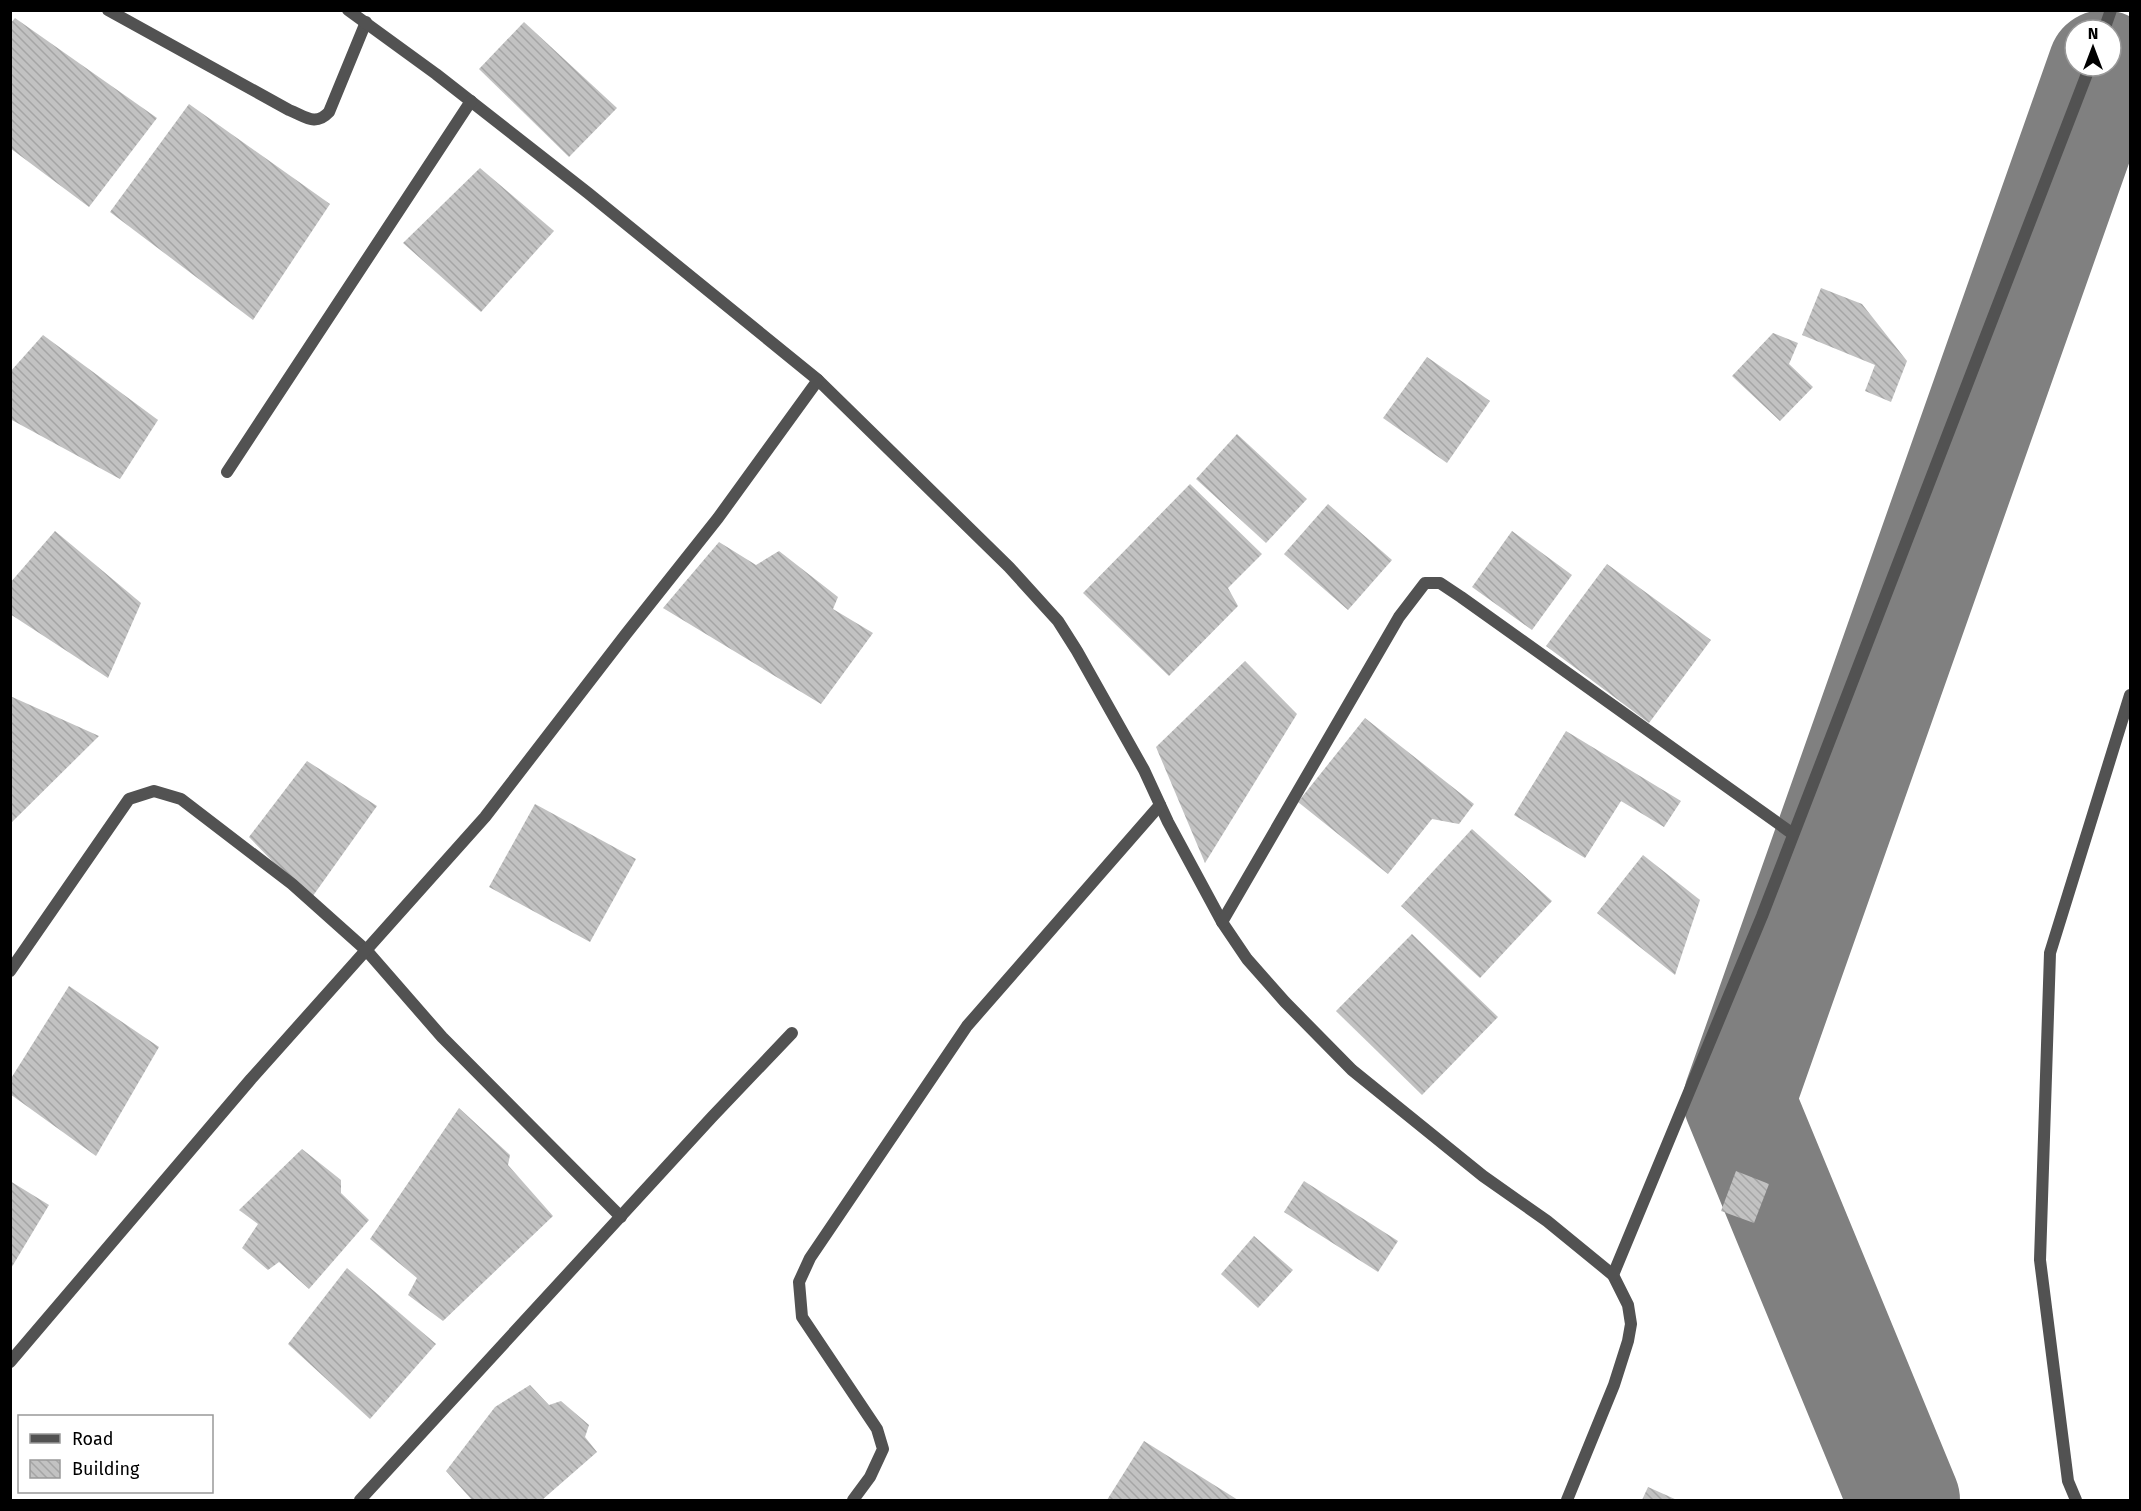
<svg xmlns="http://www.w3.org/2000/svg" width="2141" height="1511" font-family="'Fira Sans',sans-serif">
<style>
.lines{fill:none;stroke-linecap:round;stroke-linejoin:round}
.taxiway{stroke:#808080;stroke-width:112}
.building{fill:url(#building-back-hatch)}
.street{stroke:#525252;stroke-width:12}
</style>
<defs>
<pattern id="building-back-hatch" width="6" height="6" patternUnits="userSpaceOnUse" patternTransform="scale(1.5)"><rect width="6" height="6" fill="#c2c2c2"/><path d="M-1 5l2 2M0 0l6 6M5-1l2 2" fill="none" stroke="#a5a5a5"/></pattern>
</defs>
<rect width="100%" height="100%" fill="#fff"/>
<g class="lines">
<!-- taxiway -->
<path class="taxiway" d="M 1904,1500 L 1739,1100 L 2104,66"/>
</g>
<!-- building -->
<g class="building">
<path d="M 15,18 L 157,118 L 89,207 L 10,148 L 10,24 Z"/>
<path d="M 524,22 L 617,108 L 569,157 L 479,69 Z"/>
<path d="M 189,104 L 330,204 L 253,320 L 110,212 Z"/>
<path d="M 480,168 L 554,231 L 481,312 L 403,243 Z"/>
<path d="M 1821,288 L 1862,304 L 1907,361 L 1891,402 L 1865,391 L 1875,365 L 1802,335 Z"/>
<path d="M 1773,333 L 1798,343 L 1789,364 L 1813,387 L 1780,421 L 1732,376 Z"/>
<path d="M 43,335 L 158,420 L 120,479 L 10,419 L 10,372 Z"/>
<path d="M 1427,357 L 1490,401 L 1447,463 L 1383,418 Z"/>
<path d="M 1237,434 L 1307,499 L 1266,543 L 1196,479 Z"/>
<path d="M 1190,484 L 1262,554 L 1228,588 L 1238,606 L 1169,676 L 1083,593 Z"/>
<path d="M 1328,504 L 1392,560 L 1348,610 L 1284,554 Z"/>
<path d="M 55,531 L 141,603 L 108,678 L 10,614 L 10,583 Z"/>
<path d="M 1512,531 L 1572,575 L 1532,630 L 1472,587 Z"/>
<path d="M 719,542 L 756,565 L 779,551 L 838,597 L 833,609 L 873,633 L 821,704 L 663,608 Z"/>
<path d="M 1607,564 L 1711,640 L 1649,723 L 1546,646 Z"/>
<path d="M 1245,661 L 1297,714 L 1205,863 L 1156,747 Z"/>
<path d="M 10,696 L 99,736 L 10,824 Z"/>
<path d="M 1365,718 L 1474,804 L 1459,824 L 1432,819 L 1388,874 L 1298,802 Z"/>
<path d="M 1566,731 L 1681,801 L 1664,827 L 1621,801 L 1585,858 L 1514,815 Z"/>
<path d="M 307,761 L 377,806 L 310,900 L 249,837 Z"/>
<path d="M 535,804 L 636,859 L 590,942 L 489,887 Z"/>
<path d="M 1472,829 L 1552,901 L 1480,978 L 1401,906 Z"/>
<path d="M 1643,855 L 1700,900 L 1675,975 L 1597,913 Z"/>
<path d="M 1412,934 L 1498,1017 L 1422,1095 L 1336,1011 Z"/>
<path d="M 69,986 L 159,1047 L 96,1156 L 10,1094 L 10,1080 Z"/>
<path d="M 459,1108 L 510,1155 L 508,1165 L 553,1216 L 443,1321 L 408,1295 L 417,1278 L 370,1239 Z"/>
<path d="M 302,1149 L 341,1180 L 341,1193 L 369,1220 L 309,1289 L 279,1262 L 268,1270 L 242,1248 L 258,1224 L 239,1210 Z"/>
<path d="M 1736,1171 L 1769,1184 L 1754,1223 L 1721,1211 Z"/>
<path d="M 10,1181 L 49,1205 L 10,1270 Z"/>
<path d="M 1304,1181 L 1398,1241 L 1378,1272 L 1284,1212 Z"/>
<path d="M 1254,1236 L 1293,1270 L 1258,1308 L 1221,1274 Z"/>
<path d="M 347,1268 L 436,1344 L 370,1419 L 288,1344 Z"/>
<path d="M 530,1385 L 549,1405 L 561,1401 L 589,1425 L 585,1437 L 597,1452 L 542,1500 L 472,1500 L 446,1471 L 495,1407 Z"/>
<path d="M 1144,1441 L 1238,1500 L 1107,1500 Z"/>
<path d="M 1648,1487 L 1677,1500 L 1642,1500 Z"/>
</g>
<g class="lines">
<!-- street -->
<g class="street">
<path d="M 108,10 L 289,110 C 305,116 315,127 329,112 L 366,22"/>
<path d="M 348,10 L 436,74 L 588,193 L 818,380 L 1009,567 L 1058,621 L 1077,651 L 1144,770 L 1168,822 L 1222,922 L 1247,959 L 1285,1002 L 1352,1070 L 1483,1176 L 1547,1221 L 1613,1275 L 1628,1305 L 1631,1324 L 1628,1341 L 1614,1385 L 1567,1500"/>
<path d="M 2104,30 L 2111,10"/>
<path d="M 227,472 L 471,101"/>
<path d="M 1222,922 L 1399,617 L 1425,583 L 1440,583 L 1461,597 L 1793,834"/>
<path d="M 10,971 L 129,799 L 154,791 L 181,799 L 292,884 L 367,951 L 442,1037 L 621,1217"/>
<path d="M 1613,1275 L 1762,916 L 2090,66"/>
<path d="M 10,1362 L 251,1079 L 485,817 L 626,634 L 718,518 L 818,380"/>
<path d="M 360,1500 L 712,1117 L 792,1033"/>
<path d="M 853,1500 L 870,1477 L 883,1449 L 877,1429 L 802,1317 L 799,1282 L 810,1258 L 967,1026 L 1160,805"/>
<path d="M 2076,1500 L 2068,1481 L 2040,1260 L 2050,953 L 2130,695"/>
</g>
</g>
<!-- border -->
<rect width="2141" height="1511" fill="none" stroke="#000000" stroke-width="24"/>
<!-- legend -->
<rect x="18" y="1415" width="195" height="78" fill="#ffffff" stroke="#999999" stroke-width="1.5"/>
<rect x="30" y="1434" width="30" height="9" fill="#525252" stroke="#999999" stroke-width="1.5"/>
<text x="72" y="1445" font-size="18" fill="#000000">Road</text>
<rect x="30" y="1460" width="30" height="18" fill="url(#building-back-hatch)" stroke="#999999" stroke-width="1.5"/>
<text x="72" y="1475" font-size="18" fill="#000000">Building</text>
<!-- north arrow -->
<g transform="translate(2093 48)"><circle r="28" fill="#ffffff" stroke="#999999" stroke-width="1.5"/>
<path d="M0-4.5L10 22L0 15L-10 22Z" fill="#000000"/>
<text y="-9" font-size="16" font-weight="bold" text-anchor="middle" fill="#000000">N</text>
</g>
</svg>
